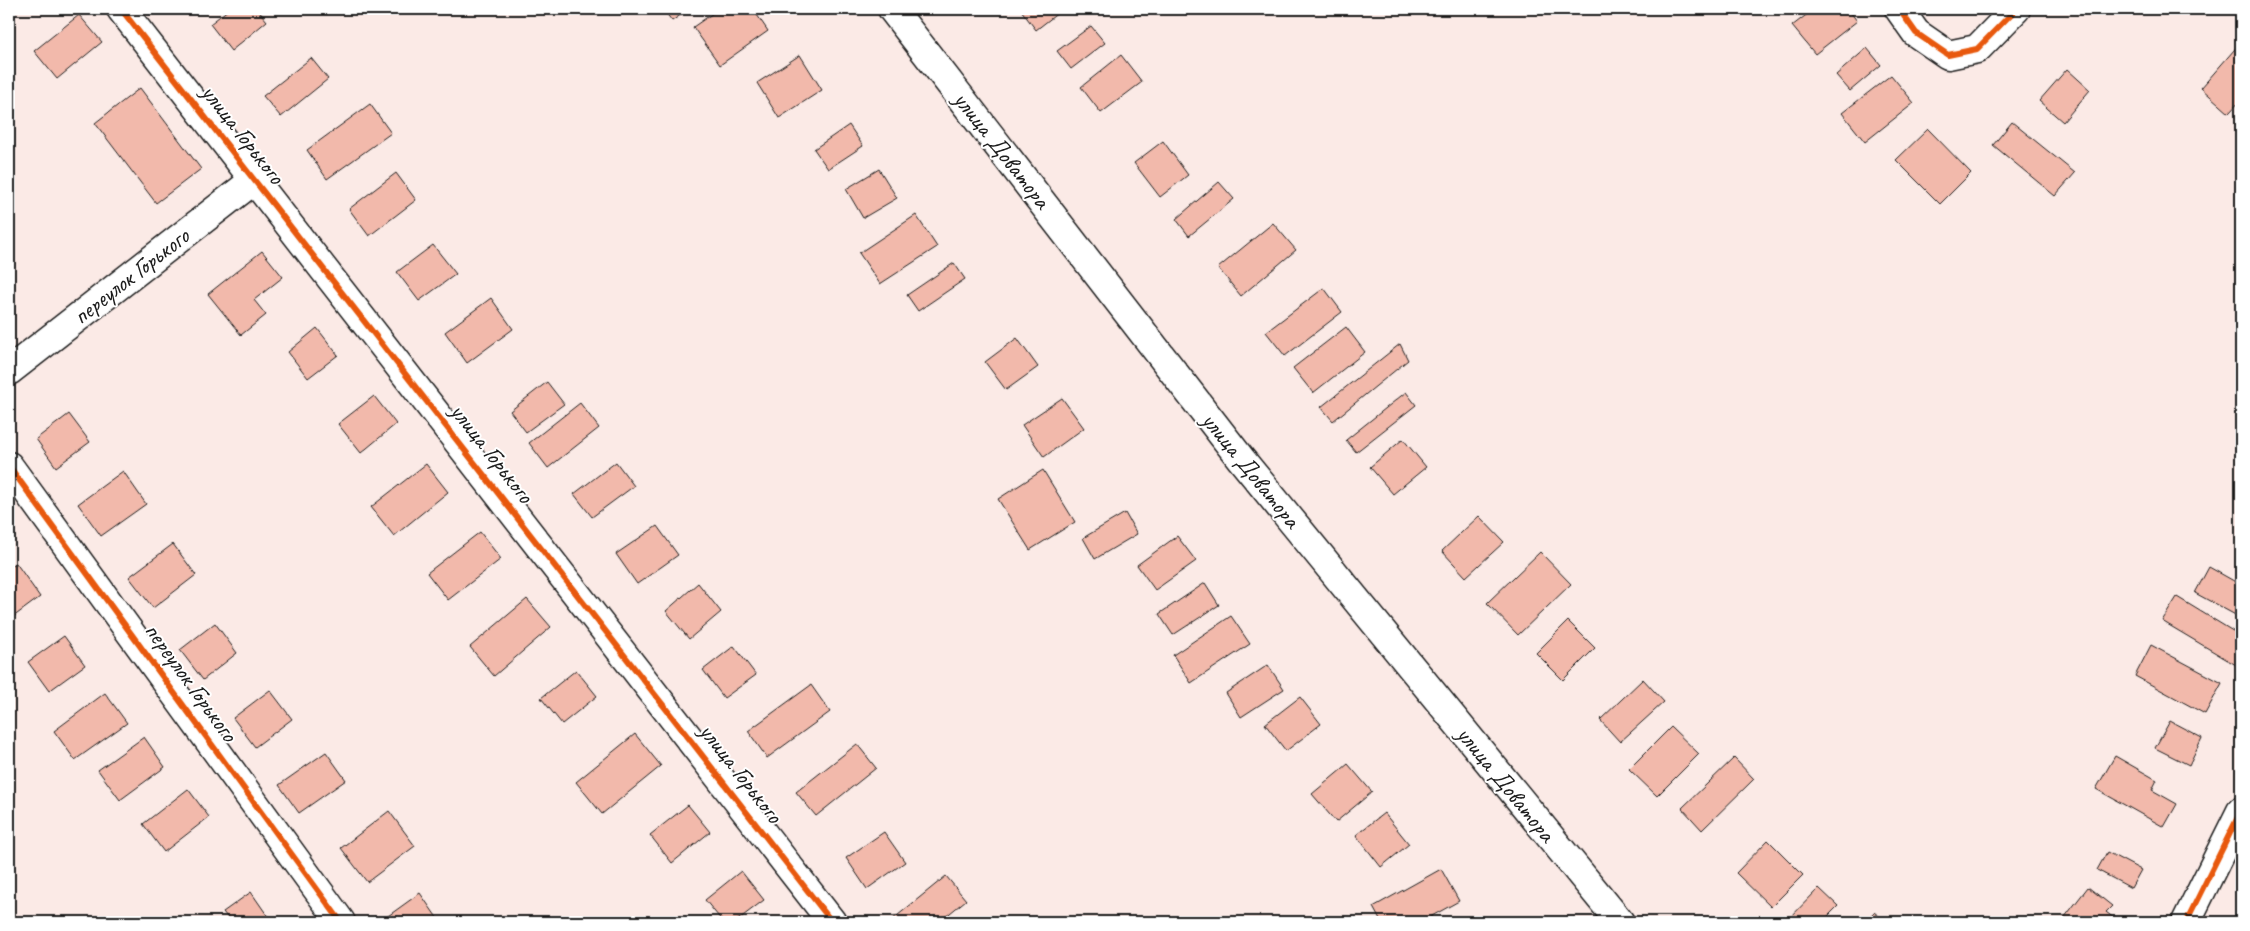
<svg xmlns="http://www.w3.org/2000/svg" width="2250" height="931" font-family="Caveat,sans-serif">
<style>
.building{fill:#f2b9ab;stroke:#1c1c1c}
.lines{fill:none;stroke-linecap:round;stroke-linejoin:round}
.minor-casing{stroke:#1c1c1c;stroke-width:31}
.major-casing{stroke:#1c1c1c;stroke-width:31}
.minor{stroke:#fff;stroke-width:28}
.major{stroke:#fff;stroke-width:28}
.cycleway-casing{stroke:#fff;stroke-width:9}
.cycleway{stroke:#e8590c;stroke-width:6}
.labels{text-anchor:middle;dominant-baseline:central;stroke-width:4;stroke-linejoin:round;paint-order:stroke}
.street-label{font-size:25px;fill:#1c1c1c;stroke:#fff}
</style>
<rect width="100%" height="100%" fill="#fbeae6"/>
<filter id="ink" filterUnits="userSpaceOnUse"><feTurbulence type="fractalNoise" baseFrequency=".02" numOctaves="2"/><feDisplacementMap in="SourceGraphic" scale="10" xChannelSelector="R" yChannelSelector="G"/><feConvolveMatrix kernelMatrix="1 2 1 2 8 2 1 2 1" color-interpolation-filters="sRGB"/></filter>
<g filter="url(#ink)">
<!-- building -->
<g class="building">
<path d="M 229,9 L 257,9 L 267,21 L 231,51 L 210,24 Z"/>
<path d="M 663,9 L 689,9 L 672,21 Z"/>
<path d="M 719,9 L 753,9 L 768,31 L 720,65 L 693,27 Z"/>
<path d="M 1022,9 L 1063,9 L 1036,30 L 1021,10 Z"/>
<path d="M 1814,9 L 1848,9 L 1857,21 L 1815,54 L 1792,26 Z"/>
<path d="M 79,15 L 102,42 L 57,79 L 34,51 Z"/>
<path d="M 1091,26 L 1105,43 L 1071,69 L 1057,51 Z"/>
<path d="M 2241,42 L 2241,100 L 2229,113 L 2201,88 Z"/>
<path d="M 1867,48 L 1881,65 L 1850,91 L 1836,75 Z"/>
<path d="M 800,55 L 822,90 L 779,118 L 757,83 Z"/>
<path d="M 1121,55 L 1142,82 L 1101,113 L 1081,87 Z"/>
<path d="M 311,58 L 328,79 L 281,117 L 263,96 Z"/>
<path d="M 2067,69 L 2090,90 L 2063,122 L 2039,101 Z"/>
<path d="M 1891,75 L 1914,103 L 1865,142 L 1842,113 Z"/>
<path d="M 140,88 L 201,169 L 156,203 L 95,123 Z"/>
<path d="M 370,104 L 391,133 L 327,179 L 307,150 Z"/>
<path d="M 2012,122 L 2075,173 L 2055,196 L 1993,145 Z"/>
<path d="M 849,125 L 863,146 L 828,169 L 814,149 Z"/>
<path d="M 1928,129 L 1971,173 L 1940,204 L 1896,160 Z"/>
<path d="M 1163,141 L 1188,175 L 1160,197 L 1134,163 Z"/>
<path d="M 879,169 L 897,198 L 863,218 L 846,189 Z"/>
<path d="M 396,173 L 416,200 L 369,236 L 349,209 Z"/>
<path d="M 1219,182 L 1234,199 L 1189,236 L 1176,219 Z"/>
<path d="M 916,215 L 937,247 L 880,284 L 859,253 Z"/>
<path d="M 1273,223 L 1296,250 L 1241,296 L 1218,268 Z"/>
<path d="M 433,245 L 456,274 L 419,301 L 397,272 Z"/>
<path d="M 262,251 L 283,277 L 254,300 L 266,315 L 241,335 L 208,294 Z"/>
<path d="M 954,263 L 965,279 L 918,311 L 907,295 Z"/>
<path d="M 1324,288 L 1342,312 L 1285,356 L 1266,332 Z"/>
<path d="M 491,298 L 513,329 L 467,363 L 445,332 Z"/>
<path d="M 1346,327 L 1365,352 L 1313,393 L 1293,368 Z"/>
<path d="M 317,328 L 338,355 L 308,378 L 288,352 Z"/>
<path d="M 1017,338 L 1038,367 L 1006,390 L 985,362 Z"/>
<path d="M 1400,344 L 1408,360 L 1333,421 L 1321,407 Z"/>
<path d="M 547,382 L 564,404 L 526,432 L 510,411 Z"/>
<path d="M 1406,392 L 1416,405 L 1356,452 L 1346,440 Z"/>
<path d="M 374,396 L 396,424 L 361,453 L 338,424 Z"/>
<path d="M 1062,398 L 1084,428 L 1044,457 L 1022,425 Z"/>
<path d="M 580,403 L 599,428 L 548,468 L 529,443 Z"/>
<path d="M 69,414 L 90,442 L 56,467 L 36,439 Z"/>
<path d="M 1403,439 L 1426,467 L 1393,494 L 1370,467 Z"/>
<path d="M 616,462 L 634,486 L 592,517 L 574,494 Z"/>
<path d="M 426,464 L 448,492 L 394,536 L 371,507 Z"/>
<path d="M 1043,470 L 1075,522 L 1030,550 L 998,499 Z"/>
<path d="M 123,471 L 146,504 L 101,536 L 78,504 Z"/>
<path d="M 1125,513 L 1137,534 L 1095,559 L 1083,538 Z"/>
<path d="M 1479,516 L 1504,542 L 1466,577 L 1442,551 Z"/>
<path d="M 657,526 L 678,555 L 637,584 L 616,554 Z"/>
<path d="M 480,532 L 501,559 L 448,600 L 427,573 Z"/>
<path d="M 1177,536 L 1196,561 L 1155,590 L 1137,565 Z"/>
<path d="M 173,544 L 196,575 L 153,608 L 129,577 Z"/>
<path d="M 1540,552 L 1571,584 L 1518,635 L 1487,603 Z"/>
<path d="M 16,563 L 40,597 L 9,620 L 9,569 Z"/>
<path d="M 2209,567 L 2241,585 L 2241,618 L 2195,593 Z"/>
<path d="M 698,583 L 721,612 L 689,639 L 666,611 Z"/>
<path d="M 1205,583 L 1219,605 L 1173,635 L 1159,614 Z"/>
<path d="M 2177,597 L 2241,636 L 2241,656 L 2236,665 L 2162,621 Z"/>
<path d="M 527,599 L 551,627 L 494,676 L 470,647 Z"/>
<path d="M 1231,616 L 1250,644 L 1191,683 L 1173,655 Z"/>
<path d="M 1568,621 L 1595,648 L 1563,680 L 1536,653 Z"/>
<path d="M 215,623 L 237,653 L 203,680 L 180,650 Z"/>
<path d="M 64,636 L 85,665 L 49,691 L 28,662 Z"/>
<path d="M 2151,645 L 2222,683 L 2205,714 L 2135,676 Z"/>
<path d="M 734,646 L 756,675 L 724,698 L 703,670 Z"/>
<path d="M 1268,665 L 1284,689 L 1241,717 L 1226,693 Z"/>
<path d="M 576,670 L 597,696 L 562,724 L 541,698 Z"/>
<path d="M 1643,679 L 1664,702 L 1620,742 L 1600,720 Z"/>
<path d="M 811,685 L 830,712 L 767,758 L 748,731 Z"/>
<path d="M 270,690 L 292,719 L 255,747 L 233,718 Z"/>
<path d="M 105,693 L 127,723 L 75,760 L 54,731 Z"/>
<path d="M 1300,697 L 1321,724 L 1286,751 L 1265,724 Z"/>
<path d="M 2170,721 L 2202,738 L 2189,765 L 2155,748 Z"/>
<path d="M 1671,727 L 1699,754 L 1657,796 L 1629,769 Z"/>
<path d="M 635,734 L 661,766 L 602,814 L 576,782 Z"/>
<path d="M 144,737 L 165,767 L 120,800 L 98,770 Z"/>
<path d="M 857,744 L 876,768 L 816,816 L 796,792 Z"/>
<path d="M 326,752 L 346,780 L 299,813 L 279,785 Z"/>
<path d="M 2115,756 L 2157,780 L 2152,790 L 2177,804 L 2164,827 L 2096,789 Z"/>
<path d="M 1734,758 L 1754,779 L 1702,830 L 1682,808 Z"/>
<path d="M 1348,764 L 1372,792 L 1336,822 L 1312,794 Z"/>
<path d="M 188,789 L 209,817 L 164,852 L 143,824 Z"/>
<path d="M 688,805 L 710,832 L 672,863 L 650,835 Z"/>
<path d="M 389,811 L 415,846 L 367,882 L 341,848 Z"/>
<path d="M 1384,813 L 1409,844 L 1381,867 L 1356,835 Z"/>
<path d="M 884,832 L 905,862 L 867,889 L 846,858 Z"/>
<path d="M 1768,840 L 1803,875 L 1771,907 L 1736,873 Z"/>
<path d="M 2107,852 L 2141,870 L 2131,888 L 2097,870 Z"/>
<path d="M 1441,869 L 1459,901 L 1421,922 L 1381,922 L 1373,907 Z"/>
<path d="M 741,871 L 764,900 L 735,922 L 723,922 L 705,900 Z"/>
<path d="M 946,876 L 966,900 L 939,922 L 894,922 L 892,920 Z"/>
<path d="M 2088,887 L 2112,906 L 2106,912 L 2119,922 L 2061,922 Z"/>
<path d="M 1819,888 L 1838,906 L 1822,922 L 1786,922 Z"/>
<path d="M 251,892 L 269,918 L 263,922 L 231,922 L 223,912 Z"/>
<path d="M 420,893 L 440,922 L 382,922 L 381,921 Z"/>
<path d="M 1874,912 L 1886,922 L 1865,922 Z"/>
</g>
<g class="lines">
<!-- minor casing -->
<g class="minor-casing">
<g id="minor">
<path d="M 121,9 L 832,922"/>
<path d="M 1899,9 L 1916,33 L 1948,55 L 1977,49 L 2016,9"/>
<path d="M 9,371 L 254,180"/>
<path d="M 9,466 L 341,922"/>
<path d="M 2186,922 L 2241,811"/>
</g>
</g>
<!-- major casing -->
<g class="major-casing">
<path id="major" d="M 892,9 L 1241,459 L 1620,922"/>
</g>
<!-- minor -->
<use href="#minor" class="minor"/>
<!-- major -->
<use href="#major" class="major"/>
<!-- cycleway casing -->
<g class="cycleway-casing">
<g id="cycleway">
<path d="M 121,9 L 832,922"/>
<path d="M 1899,9 L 1916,33 L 1948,55 L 1977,49 L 2016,9"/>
<path d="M 9,466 L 341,922"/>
<path d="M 2186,922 L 2241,811"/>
</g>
</g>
<!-- cycleway -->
<use href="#cycleway" class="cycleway"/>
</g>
</g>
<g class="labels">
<!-- street labels -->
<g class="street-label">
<text transform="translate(243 134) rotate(52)">улица Горького</text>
<text transform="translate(1002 150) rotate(52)">улица Доватора</text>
<text transform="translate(131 276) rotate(-38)">переулок Горького</text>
<text transform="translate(492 453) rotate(52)">улица Горького</text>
<text transform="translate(1251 470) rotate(51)">улица Доватора</text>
<text transform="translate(191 682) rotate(54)">переулок Горького</text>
<text transform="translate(741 773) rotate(52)">улица Горького</text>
<text transform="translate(1506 784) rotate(51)">улица Доватора</text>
</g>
</g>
<!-- margin -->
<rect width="2250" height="931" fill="none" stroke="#fff" stroke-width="30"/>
<rect x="15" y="15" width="2220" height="901" fill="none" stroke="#1c1c1c" stroke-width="2" filter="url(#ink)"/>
</svg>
